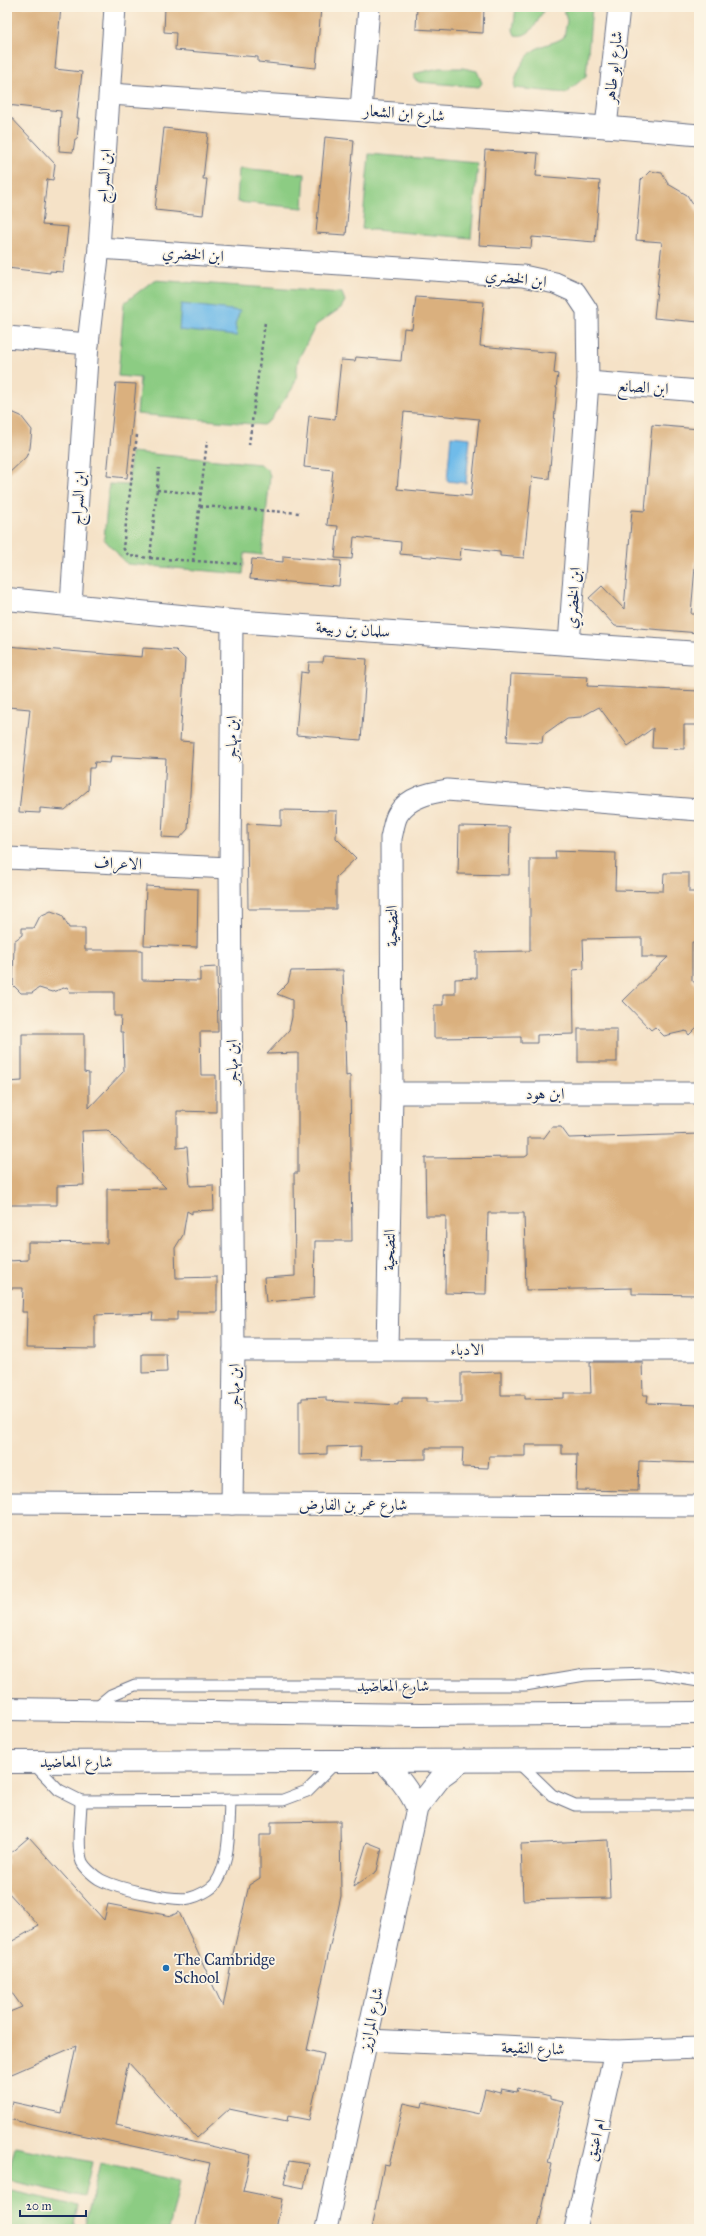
<svg xmlns="http://www.w3.org/2000/svg" width="706" height="2236" font-family="'IM FELL Great Primer',Amiri,serif">
<style>
.green{fill:#8ccc83;stroke:#547e70}
.water{fill:#70bbe9;stroke:#4675a4}
.building{fill:#dab07e;fill-rule:evenodd}
.lines{fill:none;stroke-linecap:round;stroke-linejoin:round}
.service-casing{stroke:#676e83;stroke-width:13}
.minor-casing{stroke:#676e83;stroke-width:23}
.tertiary-casing{stroke:#676e83;stroke-width:24}
.path{stroke:#676e83;stroke-width:2.5;stroke-dasharray:3 3;stroke-linecap:butt}
.service{stroke:#fff;stroke-width:11}
.minor{stroke:#fff;stroke-width:21}
.tertiary{stroke:#fff;stroke-width:22}
.poi-dot{fill:#1f6fb2;stroke:#fcf5e5;stroke-width:1.5}
.labels{text-anchor:middle;dominant-baseline:central;stroke-width:3.5;stroke-linejoin:round;paint-order:stroke}
.street-label{font-size:16px;fill:#1b2f5e;stroke:#fcf5e5}
.poi-label{font-size:16px;fill:#1b2f5e;stroke:#fcf5e5;text-anchor:start}
</style>
<rect width="100%" height="100%" fill="#fcf5e5"/>
<filter id="ink" filterUnits="userSpaceOnUse"><feTurbulence type="fractalNoise" baseFrequency=".025" numOctaves="2"/><feDisplacementMap in="SourceGraphic" scale="8" xChannelSelector="R" yChannelSelector="G"/><feConvolveMatrix kernelMatrix="1 2 1 2 8 2 1 2 1" color-interpolation-filters="sRGB"/></filter>
<filter id="wash" filterUnits="userSpaceOnUse"><feTurbulence type="fractalNoise" baseFrequency=".012" numOctaves="4" result="noise"/><feDisplacementMap in="SourceGraphic" scale="16" xChannelSelector="R" yChannelSelector="G"/><feGaussianBlur stdDeviation="0.9" result="paint"/><feColorMatrix in="noise" values="0 0 0 0 0 0 0 0 0 0 0 0 0 0 0 0 0 1.4 0 .05"/><feComposite in="paint" operator="in"/></filter>
<g filter="url(#wash)">
<rect width="100%" height="100%" fill="#f5e2c7"/>
<!-- green -->
<g class="green">
<path d="M 516,7 L 545,7 C 539,19 531,39 515,35 L 513,30 Z"/>
<path d="M 563,7 L 592,7 L 586,76 L 566,93 L 514,88 C 514,75 526,53 538,48 C 547,43 556,43 564,37 L 567,21 Z"/>
<path d="M 439,68 L 463,68 L 477,71 L 482,83 L 479,87 L 419,82 L 414,79 L 414,75 L 417,73 Z"/>
<path d="M 369,154 L 478,163 L 471,238 L 362,229 Z"/>
<path d="M 239,168 L 305,174 L 303,208 L 237,202 Z"/>
<path d="M 154,280 L 342,293 L 345,301 L 341,308 L 316,325 L 298,360 L 296,379 L 292,389 L 270,420 L 263,425 L 137,414 L 140,378 L 118,376 L 124,303 Z"/>
<path d="M 131,452 L 260,464 L 268,470 L 270,476 L 262,555 L 245,553 L 243,574 L 127,564 L 104,539 L 109,484 L 128,485 Z"/>
<path d="M 15,2146 L 92,2162 L 84,2197 L 7,2180 Z"/>
<path d="M 100,2163 L 180,2181 L 169,2229 L 84,2229 Z"/>
<path d="M 7,2190 L 79,2206 L 74,2229 L 17,2229 L 7,2227 Z"/>
</g>
<!-- water -->
<g class="water">
<path d="M 181,304 L 240,311 L 235,324 L 237,336 L 179,330 Z"/>
<path d="M 451,436 L 470,438 L 466,483 L 447,481 Z"/>
</g>
<g id="blocks">
<!-- building -->
<g class="building">
<path d="M 7,7 L 61,7 L 55,69 L 82,72 L 77,118 L 79,118 L 77,139 L 75,139 L 73,152 L 59,151 L 61,111 L 7,105 Z"/>
<path d="M 165,7 L 321,7 L 316,68 L 258,62 L 258,57 L 175,50 L 176,33 L 164,32 Z"/>
<path d="M 417,7 L 484,7 L 483,33 L 416,29 Z"/>
<path d="M 7,113 L 55,164 L 53,180 L 47,179 L 42,225 L 68,227 L 63,272 L 50,271 L 50,273 L 7,268 Z"/>
<path d="M 164,128 L 208,133 L 203,179 L 207,179 L 203,215 L 155,210 Z"/>
<path d="M 325,137 L 354,140 L 346,235 L 316,233 Z"/>
<path d="M 485,150 L 538,153 L 536,176 L 600,181 L 595,242 L 532,237 L 531,248 L 479,245 Z"/>
<path d="M 650,171 L 662,173 L 668,184 L 687,195 L 697,211 L 699,217 L 699,322 L 654,318 L 662,242 L 636,240 L 641,180 Z"/>
<path d="M 416,297 L 484,302 L 480,346 L 556,353 L 554,373 L 558,374 L 556,388 L 557,388 L 549,479 L 532,477 L 524,558 L 500,556 L 500,552 L 461,548 L 460,560 L 400,554 L 401,542 L 354,537 L 352,559 L 335,558 L 338,526 L 327,525 L 333,470 L 304,467 L 309,416 L 335,419 L 341,360 L 355,361 L 356,357 L 401,361 L 404,328 L 412,329 ZM 404,412 L 479,419 L 471,496 L 397,489 Z"/>
<path d="M 116,383 L 136,384 L 127,478 L 107,476 Z"/>
<path d="M 7,410 L 21,416 L 32,430 L 30,448 L 26,457 L 7,475 Z"/>
<path d="M 652,425 L 699,429 L 699,519 L 691,614 L 699,614 L 699,633 L 615,626 L 589,598 L 602,586 L 624,609 L 632,510 L 645,511 Z"/>
<path d="M 283,556 L 341,561 L 339,586 L 250,579 L 252,559 L 283,562 Z"/>
<path d="M 7,646 L 142,657 L 143,648 L 176,650 L 185,659 L 180,741 L 193,742 L 188,829 L 180,838 L 162,837 L 166,759 L 111,756 L 110,763 L 95,762 L 94,768 L 89,768 L 88,790 L 65,810 L 40,808 L 40,813 L 19,812 L 30,709 L 8,707 L 9,691 L 7,691 Z"/>
<path d="M 324,656 L 367,659 L 361,740 L 296,735 L 301,672 L 308,673 L 309,662 L 323,662 Z"/>
<path d="M 511,674 L 588,677 L 587,686 L 699,691 L 699,725 L 684,725 L 684,749 L 652,748 L 653,728 L 628,746 L 599,707 L 581,717 L 567,718 L 543,735 L 542,743 L 507,741 Z"/>
<path d="M 281,810 L 337,811 L 336,838 L 356,858 L 336,877 L 336,909 L 248,909 L 247,824 L 281,826 Z"/>
<path d="M 459,826 L 510,827 L 509,875 L 458,874 Z"/>
<path d="M 555,851 L 616,853 L 615,890 L 663,891 L 664,873 L 689,873 L 689,892 L 699,892 L 699,942 L 692,942 L 692,980 L 699,988 L 699,1025 L 689,1035 L 686,1031 L 664,1036 L 655,1027 L 651,1030 L 623,1001 L 668,957 L 642,957 L 642,938 L 583,939 L 584,969 L 573,970 L 574,1034 L 537,1035 L 537,1043 L 521,1043 L 521,1037 L 434,1038 L 434,1005 L 443,1005 L 443,994 L 455,994 L 455,979 L 476,978 L 476,952 L 530,951 L 530,859 L 556,859 Z"/>
<path d="M 146,886 L 198,889 L 197,947 L 144,945 Z"/>
<path d="M 51,911 L 62,915 L 69,928 L 85,928 L 85,950 L 142,950 L 142,980 L 200,981 L 200,968 L 217,967 L 218,1032 L 200,1032 L 201,1075 L 216,1075 L 216,1112 L 177,1111 L 177,1148 L 187,1147 L 190,1186 L 213,1185 L 214,1210 L 192,1211 L 192,1214 L 187,1211 L 183,1235 L 175,1248 L 176,1278 L 217,1277 L 217,1312 L 177,1312 L 177,1320 L 152,1320 L 153,1313 L 95,1315 L 95,1349 L 26,1348 L 27,1312 L 22,1312 L 23,1288 L 7,1288 L 7,1261 L 28,1260 L 28,1242 L 107,1243 L 107,1189 L 166,1188 L 107,1130 L 82,1131 L 84,1185 L 57,1186 L 57,1205 L 8,1205 L 9,1103 L 7,1103 L 7,1082 L 22,1081 L 22,1034 L 84,1034 L 84,1072 L 89,1073 L 89,1108 L 124,1071 L 123,1032 L 120,1032 L 121,1016 L 114,1016 L 114,992 L 70,992 L 67,987 L 52,992 L 39,988 L 32,993 L 21,993 L 13,985 L 14,941 L 22,935 L 22,928 L 34,928 L 40,916 Z"/>
<path d="M 343,970 L 346,1076 L 350,1075 L 352,1241 L 315,1241 L 314,1298 L 266,1302 L 264,1278 L 295,1276 L 294,1173 L 298,1173 L 298,1053 L 267,1054 L 289,1030 L 292,1017 L 292,1000 L 277,994 L 288,983 L 291,971 Z"/>
<rect x="578" y="1029" width="39" height="33"/>
<path d="M 552,1127 L 561,1127 L 569,1138 L 699,1134 L 699,1295 L 632,1294 L 632,1288 L 526,1290 L 524,1213 L 488,1213 L 486,1294 L 445,1293 L 446,1216 L 426,1216 L 425,1158 L 525,1157 L 528,1155 L 528,1138 L 544,1138 Z"/>
<path d="M 142,1354 L 166,1354 L 167,1372 L 142,1373 Z"/>
<path d="M 590,1362 L 642,1362 L 643,1395 L 648,1395 L 647,1403 L 699,1405 L 699,1463 L 639,1461 L 638,1491 L 576,1490 L 577,1454 L 562,1454 L 562,1445 L 525,1445 L 525,1456 L 489,1456 L 488,1468 L 462,1467 L 463,1448 L 426,1448 L 426,1459 L 360,1460 L 361,1446 L 327,1447 L 327,1454 L 299,1455 L 299,1401 L 302,1401 L 302,1398 L 326,1397 L 326,1401 L 398,1405 L 398,1402 L 402,1402 L 402,1398 L 426,1398 L 426,1402 L 461,1402 L 461,1373 L 501,1372 L 501,1395 L 525,1395 L 525,1399 L 564,1398 L 564,1393 L 591,1393 Z"/>
<path d="M 340,1821 L 341,1896 L 307,2050 L 324,2054 L 309,2120 L 288,2116 L 287,2121 L 229,2109 L 197,2138 L 128,2062 L 116,2125 L 251,2155 L 243,2191 L 282,2199 L 276,2229 L 195,2229 L 210,2163 L 8,2119 L 12,2102 L 62,2113 L 76,2046 L 7,2076 L 7,2013 L 22,2007 L 7,1986 L 7,1960 L 10,1951 L 7,1944 L 39,1926 L 7,1891 L 7,1856 L 29,1837 L 104,1920 L 108,1904 L 171,1916 L 179,1912 L 223,2007 L 234,1949 L 249,1885 L 260,1878 L 260,1835 L 271,1835 L 271,1822 Z"/>
<path d="M 608,1840 L 610,1898 L 523,1900 L 521,1844 Z"/>
<path d="M 367,1842 L 382,1848 L 377,1871 L 353,1887 Z"/>
<path d="M 518,2088 L 550,2096 L 550,2099 L 563,2102 L 548,2163 L 552,2164 L 538,2229 L 371,2229 L 384,2165 L 389,2166 L 404,2103 L 422,2107 L 423,2102 L 479,2114 L 485,2089 L 500,2093 L 501,2089 L 517,2092 Z"/>
<path d="M 289,2161 L 309,2164 L 304,2188 L 284,2184 Z"/>
</g>
</g>
</g>
<g filter="url(#ink)">
<use href="#blocks" fill-opacity="0" stroke="#676e83" stroke-width="1"/>
<g class="lines">
<!-- service casing -->
<g class="service-casing">
<g id="service">
<path d="M 94,1709 L 111,1695 L 135,1685 L 525,1685 L 585,1675 L 649,1673 L 699,1681"/>
<path d="M 517,1761 L 552,1795 L 575,1805 L 699,1805"/>
<path d="M 33,1763 L 59,1790 L 81,1801 L 283,1800 L 307,1791 L 336,1762"/>
<path d="M 81,1801 C 81,1817 76,1847 82,1862 C 85,1868 95,1877 101,1880 C 117,1888 174,1902 190,1898 C 198,1896 211,1890 216,1883 C 230,1863 229,1824 230,1800"/>
</g>
</g>
<!-- minor casing -->
<g class="minor-casing">
<g id="minor">
<path d="M 110,94 L 606,127 L 699,135"/>
<path d="M 361,110 L 369,7"/>
<path d="M 606,127 L 619,7"/>
<path d="M 99,248 L 523,276 L 555,283 L 575,292 L 587,310 L 588,382 L 569,644"/>
<path d="M 7,337 L 88,344"/>
<path d="M 588,382 L 699,391"/>
<path d="M 71,604 L 88,344 L 99,248 L 115,7"/>
<path d="M 7,858 L 230,868"/>
<path d="M 392,1093 L 699,1093"/>
<path d="M 387,1349 L 392,1093 L 391,838 C 393,831 394,820 398,814 C 408,797 430,793 447,790 L 699,810"/>
<path d="M 234,1350 L 699,1350"/>
<path d="M 7,1503 L 699,1506"/>
<path d="M 232,1504 L 234,1350 L 230,868 L 232,621"/>
<path d="M 383,1761 C 397,1776 409,1789 417,1808"/>
<path d="M 367,2040 L 615,2051 L 699,2048"/>
<path d="M 326,2229 L 417,1808 L 442,1776 L 464,1760"/>
<path d="M 575,2229 L 615,2051"/>
</g>
</g>
<!-- tertiary casing -->
<g class="tertiary-casing">
<g id="tertiary">
<path d="M 7,599 L 232,621 L 699,653"/>
<path d="M 7,1709 L 420,1715 L 699,1713"/>
<path d="M 7,1762 L 699,1760"/>
</g>
</g>
<!-- path -->
<g class="path">
<path d="M 137,435 L 123,548 L 129,556 L 150,558 L 159,468"/>
<path d="M 249,445 L 265,322"/>
<path d="M 157,490 L 201,494"/>
<path d="M 200,506 L 299,513"/>
<path d="M 150,558 L 241,564"/>
<path d="M 193,561 L 207,441"/>
</g>
<!-- service -->
<use href="#service" class="service"/>
<!-- minor -->
<use href="#minor" class="minor"/>
<!-- tertiary -->
<use href="#tertiary" class="tertiary"/>
</g>
</g>
<!-- markers -->
<circle class="poi-dot" cx="166" cy="1968" r="4"/>
<g class="labels">
<!-- street labels -->
<g class="street-label">
<text transform="translate(613 67) rotate(-84)">شارع ابو طاهر</text>
<text transform="translate(404 113) rotate(4)">شارع ابن الشعار</text>
<text transform="translate(104 176) rotate(-86)">ابن السراج</text>
<text transform="translate(193 254) rotate(4)">ابن الخضري</text>
<text transform="translate(516 278) rotate(7)">ابن الخضري</text>
<text transform="translate(643 387) rotate(4)">ابن الصانع</text>
<text transform="translate(78 498) rotate(-86)">ابن السراج</text>
<text transform="translate(573 598) rotate(-86)">ابن الخضري</text>
<text transform="translate(353 629) rotate(4)">سلمان بن ربيعة</text>
<text transform="translate(231 738) rotate(-90)">ابن مهاجر</text>
<text transform="translate(118 863) rotate(2)">الاعراف</text>
<text transform="translate(391 926) rotate(-90)">التضحية</text>
<text transform="translate(232 1062) rotate(-91)">ابن مهاجر</text>
<text x="545" y="1093">ابن هود</text>
<text transform="translate(389 1250) rotate(-89)">التضحية</text>
<text x="467" y="1349">الادباء</text>
<text transform="translate(234 1386) rotate(-89)">ابن مهاجر</text>
<text x="353" y="1504">شارع عمر بن الفارض</text>
<text x="393" y="1685">شارع المعاضيد</text>
<text x="76" y="1761">شارع المعاضيد</text>
<text transform="translate(371 2019) rotate(-78)">شارع المرازيز</text>
<text transform="translate(533 2048) rotate(2)">شارع النقيعة</text>
<text transform="translate(595 2140) rotate(-77)">ام اعنيق</text>
</g>
<!-- poi labels -->
<g class="poi-label">
<text x="174" y="1959">The Cambridge<tspan x="174" dy="18">School</tspan></text>
</g>
</g>
<!-- margin -->
<rect width="706" height="2236" fill="none" stroke="#fcf5e5" stroke-width="24"/>
<!-- scale -->
<path d="M20 2210v6h66v-6" fill="none" stroke="#1b2f5e" stroke-width="2"/>
<text x="26" y="2210" font-size="12" fill="#1b2f5e" stroke="#fcf5e5" stroke-width="3" paint-order="stroke">20 m</text>
</svg>
